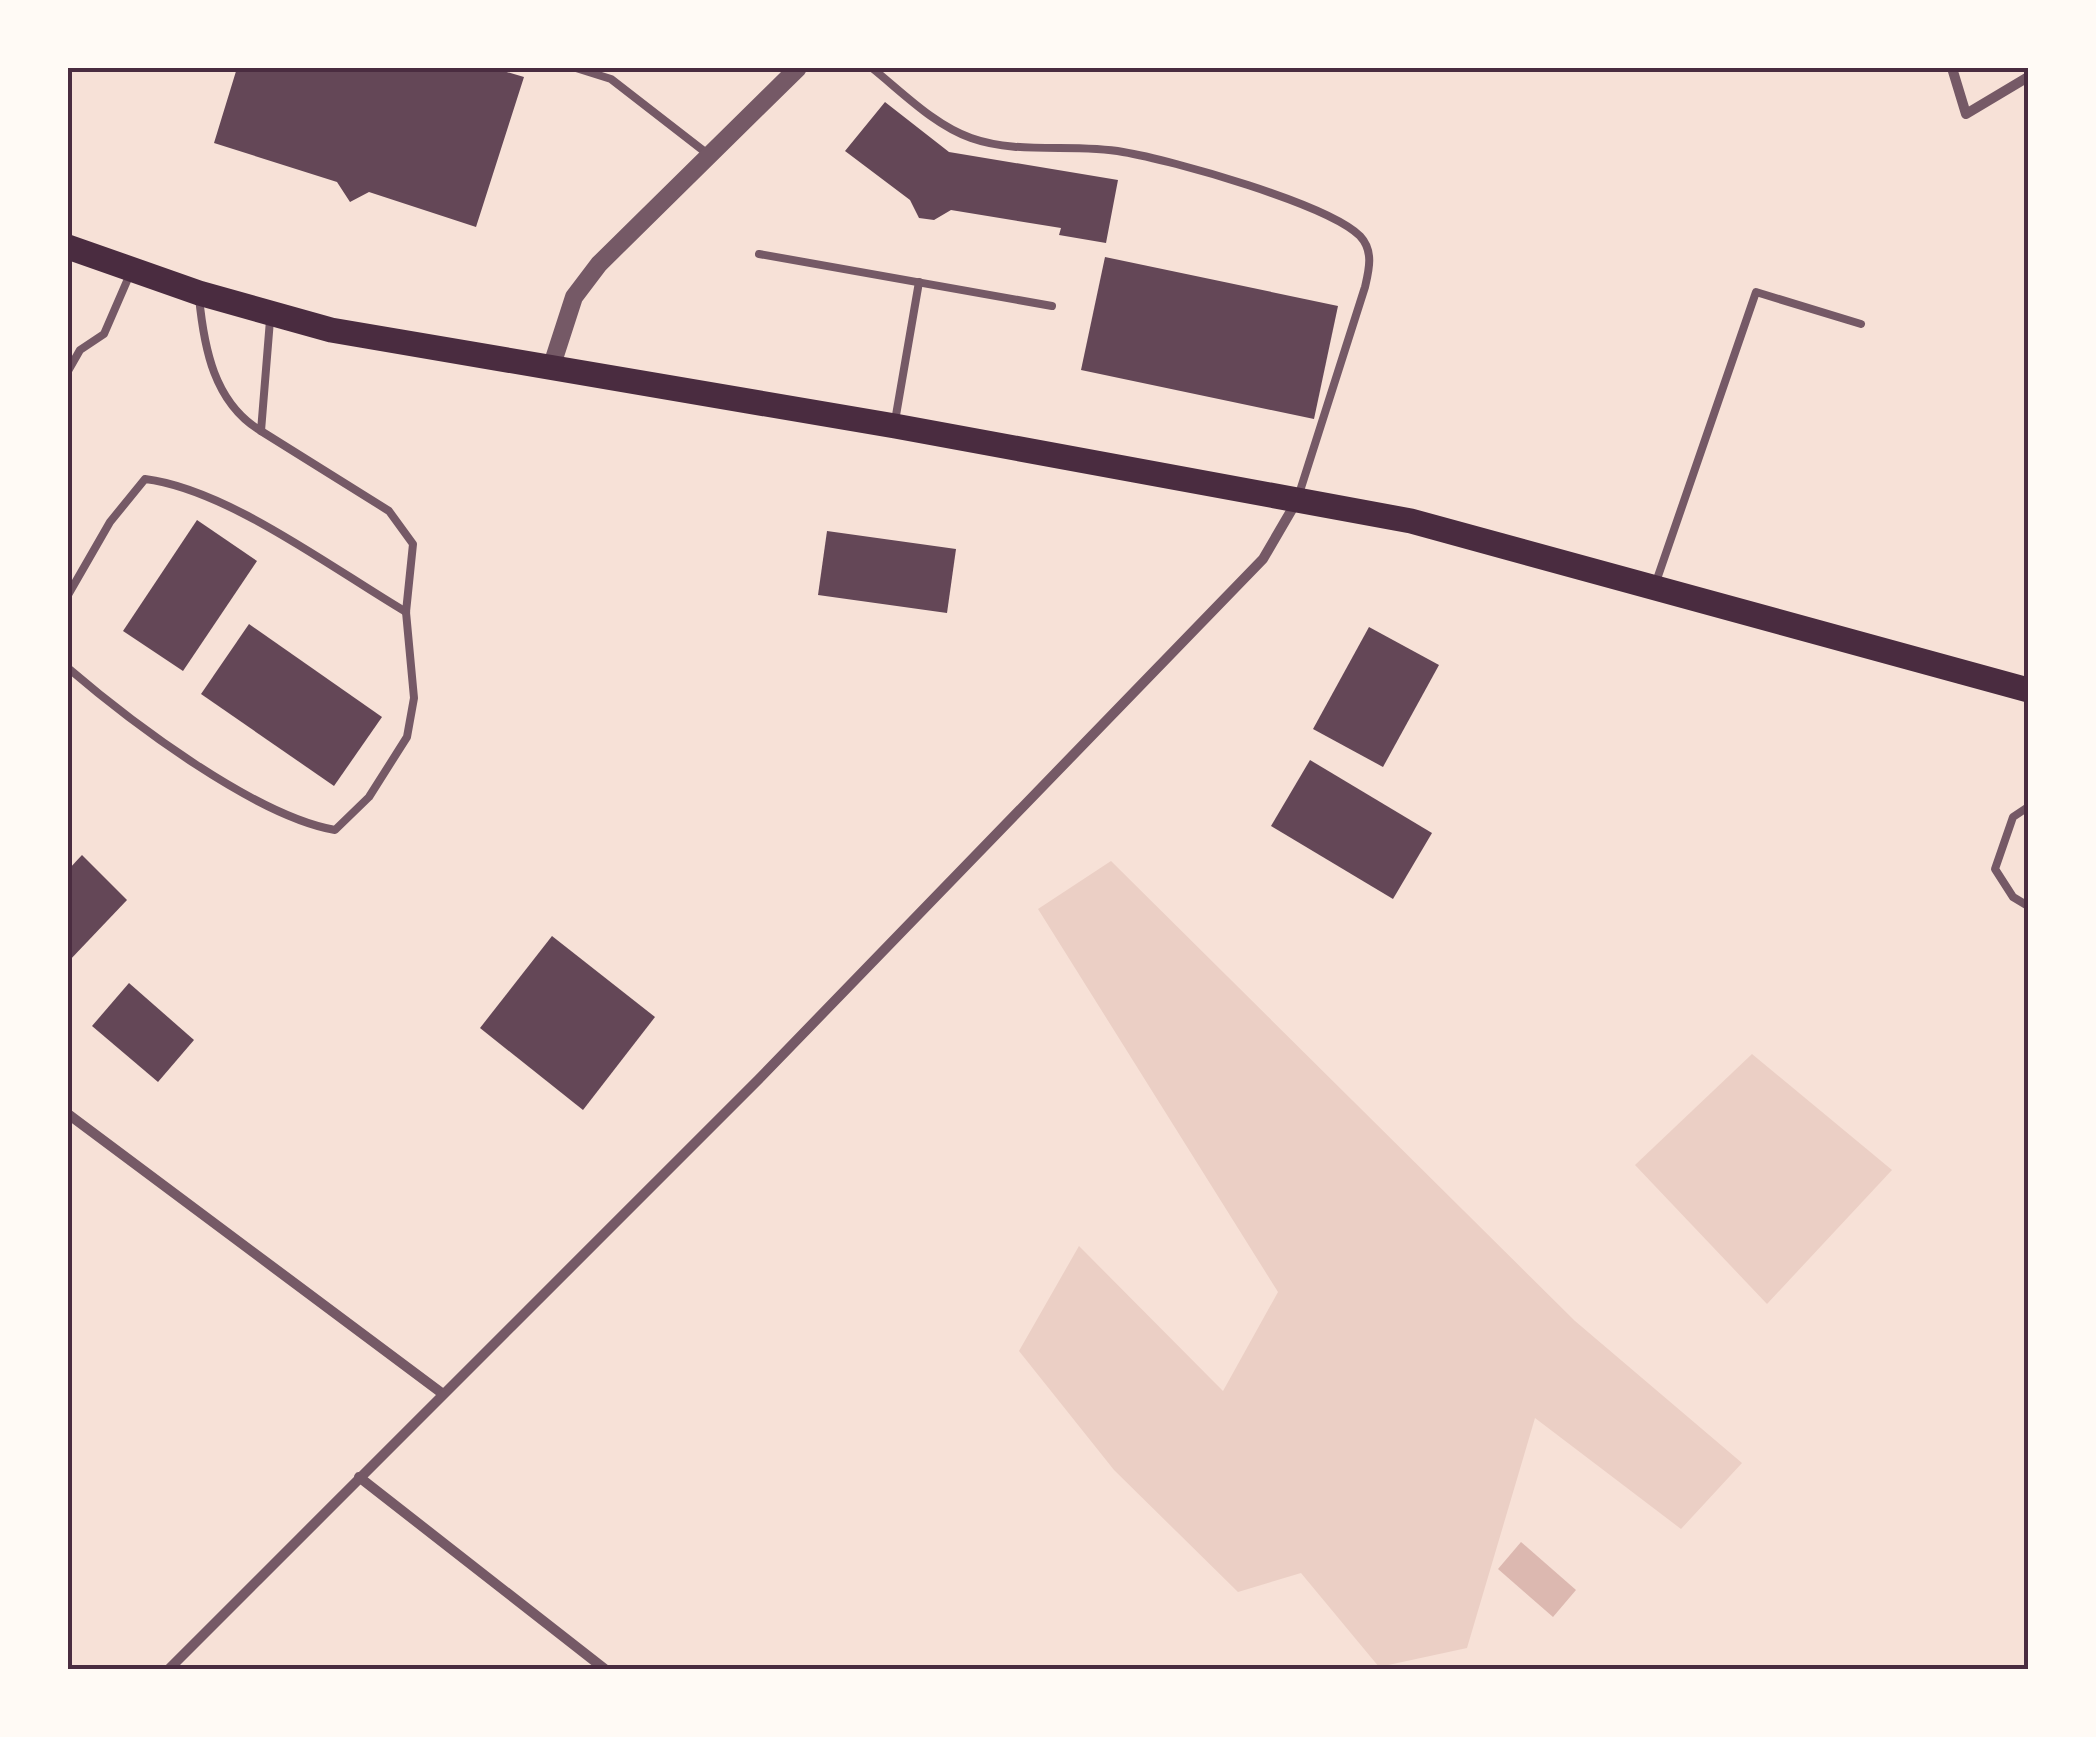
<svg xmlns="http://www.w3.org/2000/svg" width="2096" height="1737" font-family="'IBM Plex Serif',serif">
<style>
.green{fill:#ebcfc5}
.water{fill:#dcb8b0}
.building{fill:#644757}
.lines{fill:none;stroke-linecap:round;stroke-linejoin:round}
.service{stroke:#755966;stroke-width:8}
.minor{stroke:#755966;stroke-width:10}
.tertiary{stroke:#755966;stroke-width:18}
.primary{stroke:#4a2c40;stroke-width:25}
.neatline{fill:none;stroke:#4a2c40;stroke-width:4}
</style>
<rect width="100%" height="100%" fill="#f7e1d7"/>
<!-- green -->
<g class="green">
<path d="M 1111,861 L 1575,1321 L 1742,1463 L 1681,1529 L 1535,1418 L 1467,1648 L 1379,1667 L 1301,1573 L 1238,1592 L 1114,1470 L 1019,1351 L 1079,1246 L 1223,1391 L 1278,1292 L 1038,909 Z"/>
<path d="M 1752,1054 L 1892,1170 L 1767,1304 L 1635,1165 Z"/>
</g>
<!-- water -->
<path class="water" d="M 1521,1542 L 1576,1590 L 1553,1617 L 1498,1569 Z"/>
<!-- building -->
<g class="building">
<path d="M 237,68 L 493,68 L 524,77 L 476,227 L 369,192 L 350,202 L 337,182 L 214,143 Z"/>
<path d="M 885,102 L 949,152 L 1118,180 L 1106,243 L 1059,235 L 1061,228 L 951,210 L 934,220 L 919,218 L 910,200 L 845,151 Z"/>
<path d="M 1105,257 L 1338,306 L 1314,419 L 1081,370 Z"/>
<path d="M 197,520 L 257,561 L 183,671 L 123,631 Z"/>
<path d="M 827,531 L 956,549 L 947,613 L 818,595 Z"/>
<path d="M 249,624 L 382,717 L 334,786 L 201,694 Z"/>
<path d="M 1369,627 L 1439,665 L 1383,767 L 1313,729 Z"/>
<path d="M 1310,760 L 1432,833 L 1393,899 L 1271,826 Z"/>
<path d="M 82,855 L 127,900 L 68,962 L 68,870 Z"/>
<path d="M 552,936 L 655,1017 L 583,1110 L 480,1028 Z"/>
<path d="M 129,983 L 194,1040 L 158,1082 L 92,1026 Z"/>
</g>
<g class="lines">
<!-- service -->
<g class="service">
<path d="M 576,68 L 611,79 L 709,155"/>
<path d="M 872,68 C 902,92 934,125 971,138 C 1019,155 1074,143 1123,152 C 1172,160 1328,204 1360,236 C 1374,251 1369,270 1365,287 L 1299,494"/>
<path d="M 759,254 L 1052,306"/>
<path d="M 199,297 C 204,348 214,403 261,431 L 270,320"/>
<path d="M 68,371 L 80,350 L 104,334 L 130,274"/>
<path d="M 895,421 L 919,282"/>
<path d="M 1656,582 L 1756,292 L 1861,324"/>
<path d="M 68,595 L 110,522 L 145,479 C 227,489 333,569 406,612"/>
<path d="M 68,668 C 131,722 255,816 335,830 L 369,797 L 407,737 L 414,698 L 406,612 L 413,544 L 389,511 L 261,431"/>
<path d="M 2028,807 L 2013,817 L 1995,869 L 2013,897 L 2028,906"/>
</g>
<!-- minor -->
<g class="minor">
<path d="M 1952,68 L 1966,114 L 2028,77"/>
<path d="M 68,1114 L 443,1394"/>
<path d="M 359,1477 L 606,1670"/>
<path d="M 168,1670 L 758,1080 L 1263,559 L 1298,499"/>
</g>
<!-- tertiary -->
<path class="tertiary" d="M 551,368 L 574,297 L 599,264 L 798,68"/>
<!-- primary -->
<path class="primary" d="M 68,247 L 199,293 L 331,330 L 895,426 L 1411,521 L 2028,690"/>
</g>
<!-- border -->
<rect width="2096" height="1737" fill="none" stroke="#fffaf5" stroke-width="140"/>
<rect x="70" y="70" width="1956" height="1597" class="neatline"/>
</svg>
